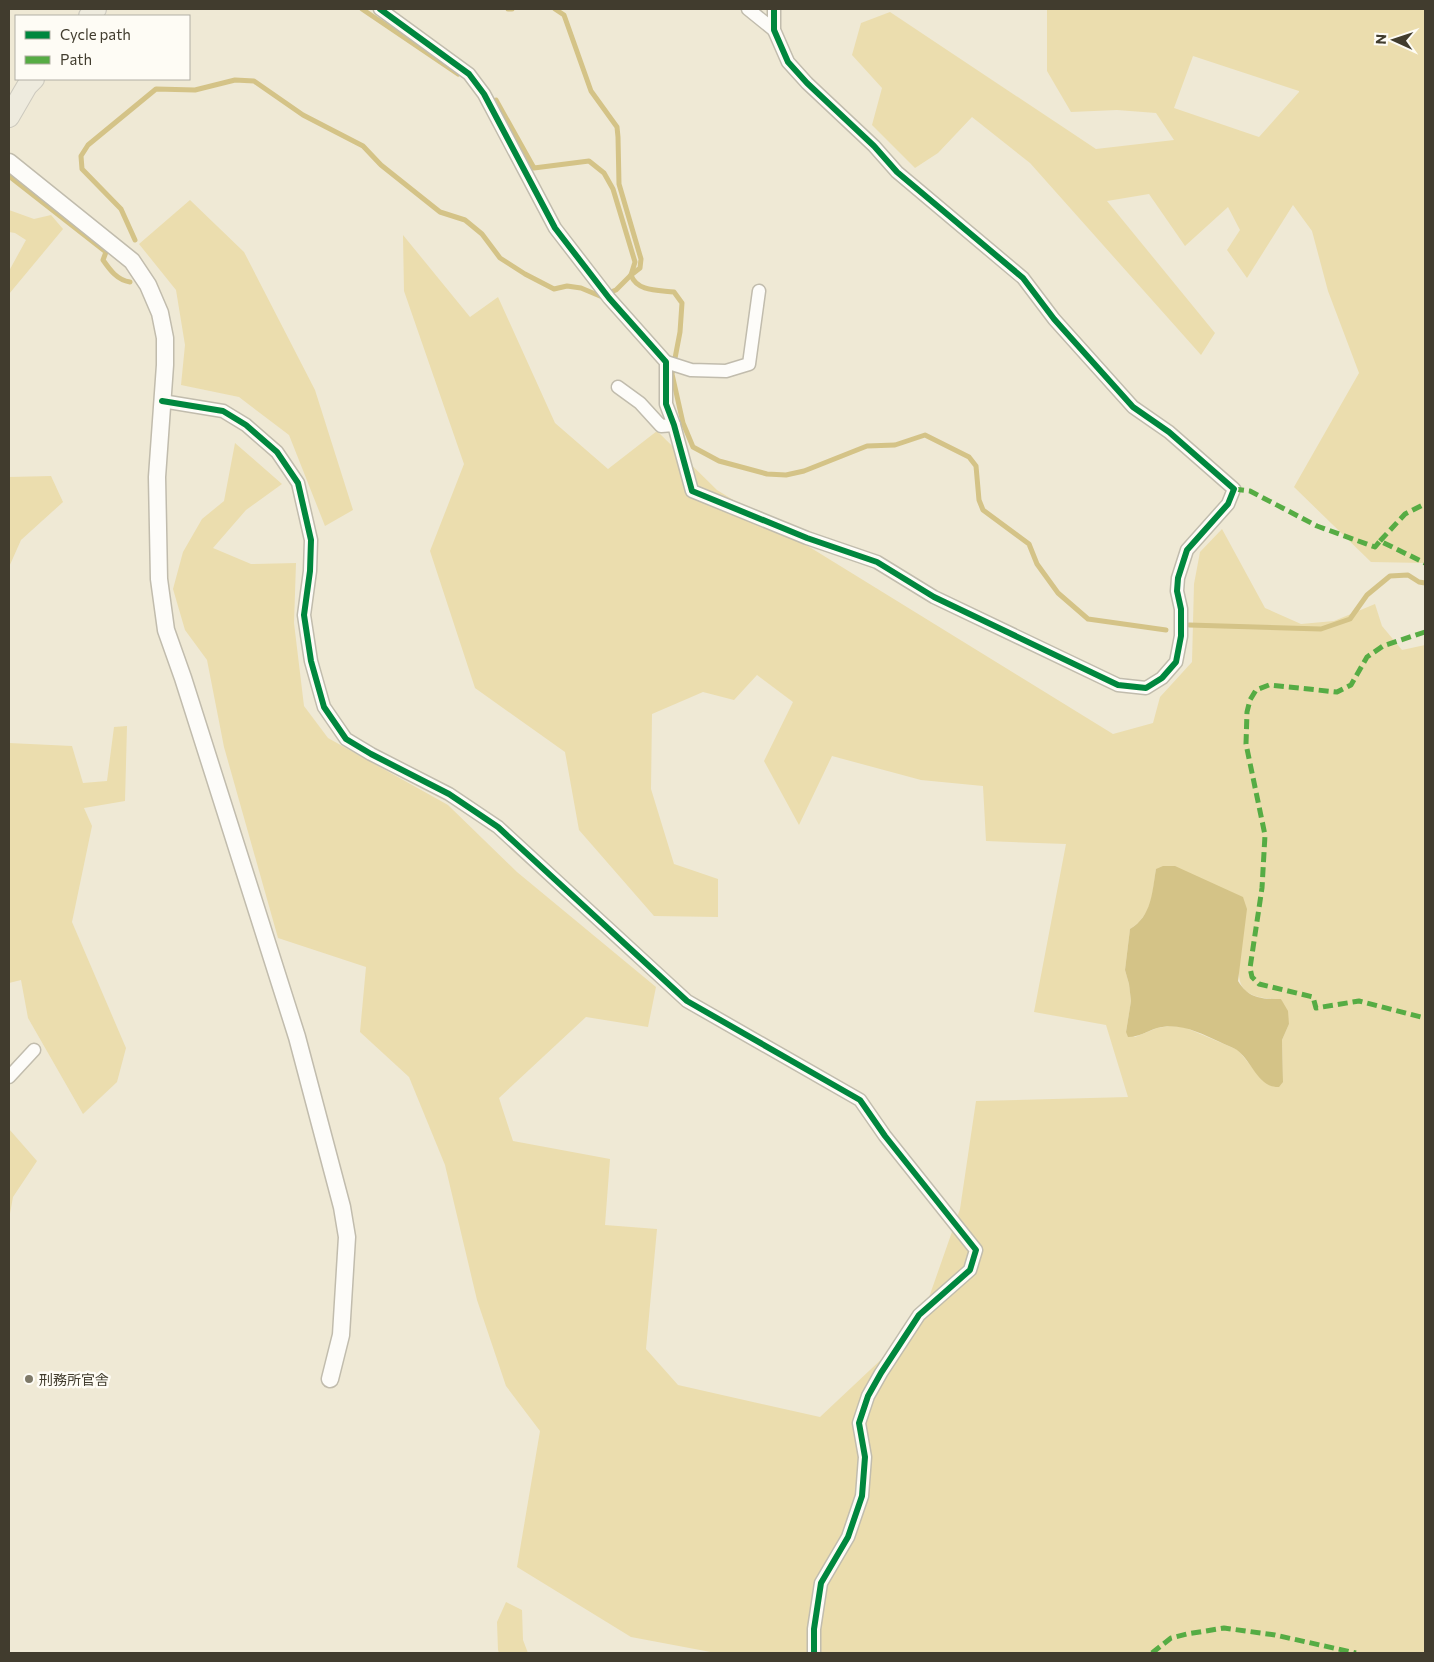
<svg xmlns="http://www.w3.org/2000/svg" width="1434" height="1662" font-family="Commissioner,'Noto Sans JP',sans-serif">
<style>
.green{fill:#ebddae;fill-rule:evenodd}
.water{fill:#d4c387}
.lines{fill:none;stroke-linecap:round;stroke-linejoin:round}
.stream{stroke:#d4c387;stroke-width:5}
.minor-casing{stroke:#c1bcad;stroke-width:15}
.tertiary-casing{stroke:#c1bcad;stroke-width:19}
.primary-casing{stroke:#ccc9be;stroke-width:22}
.minor{stroke:#fdfcf9;stroke-width:12}
.tertiary{stroke:#fdfcf9;stroke-width:16}
.primary{stroke:#eeebde;stroke-width:20}
.quiet{stroke:#56ac44;stroke-width:5;stroke-dasharray:10 5;stroke-linecap:butt}
.cycleway-casing{stroke:#fefcf5;stroke-width:9}
.cycleway{stroke:#00873e;stroke-width:6}
.poi-dot{fill:#7e7968;stroke:#fefcf5;stroke-width:2}
.labels{text-anchor:middle;dominant-baseline:central;stroke-width:5;stroke-linejoin:round;paint-order:stroke}
.poi-label{font-size:14px;fill:#413c2e;stroke:#fefcf5;text-anchor:start}
</style>
<rect width="100%" height="100%" fill="#efe9d5"/>
<!-- green -->
<g class="green">
<path d="M 1047,9 L 1425,9 L 1425,563 L 1371,562 L 1294,487 L 1359,373 L 1328,291 L 1312,231 L 1293,205 L 1247,278 L 1227,250 L 1240,230 L 1228,207 L 1185,246 L 1149,194 L 1107,201 L 1215,333 L 1201,355 L 1030,163 L 972,117 L 938,153 L 915,168 L 872,125 L 882,88 L 852,55 L 861,23 L 890,12 L 1096,149 L 1174,140 L 1156,113 L 1117,110 L 1071,112 L 1047,71 ZM 1193,56 L 1299,91 L 1299,92 L 1259,137 L 1174,108 Z"/>
<path d="M 190,200 L 244,252 L 315,390 L 353,510 L 325,526 L 289,435 L 239,397 L 181,385 L 185,345 L 176,290 L 139,244 Z"/>
<path d="M 9,210 L 34,219 L 51,215 L 63,229 L 9,294 L 9,271 L 26,240 L 15,233 L 9,232 Z"/>
<path d="M 403,235 L 470,317 L 498,297 L 555,423 L 608,469 L 657,431 L 717,490 L 1113,734 L 1153,723 L 1160,697 L 1192,662 L 1194,584 L 1200,552 L 1222,529 L 1265,608 L 1301,624 L 1334,621 L 1375,604 L 1382,626 L 1402,650 L 1425,645 L 1425,1653 L 716,1653 L 631,1637 L 517,1567 L 540,1431 L 506,1386 L 477,1300 L 445,1165 L 409,1077 L 360,1032 L 366,967 L 278,938 L 224,747 L 207,660 L 185,630 L 173,589 L 183,552 L 202,519 L 224,501 L 235,443 L 282,484 L 246,510 L 213,548 L 251,564 L 296,563 L 294,623 L 304,706 L 328,738 L 448,805 L 517,872 L 656,987 L 648,1027 L 586,1017 L 499,1098 L 513,1141 L 610,1159 L 605,1225 L 657,1229 L 646,1349 L 678,1385 L 820,1417 L 920,1323 L 960,1209 L 976,1101 L 1128,1097 L 1106,1025 L 1034,1012 L 1066,844 L 986,841 L 983,786 L 921,780 L 832,756 L 799,825 L 764,761 L 793,702 L 757,675 L 734,700 L 703,692 L 652,714 L 651,789 L 674,864 L 718,879 L 718,917 L 654,916 L 579,830 L 565,752 L 475,688 L 430,551 L 464,464 L 404,291 ZM 1156,869 L 1239,972 C 1238,997 1262,999 1281,999 L 1289,1024 L 1282,1040 L 1283,1082 L 1263,1081 L 1238,1050 L 1184,1027 L 1170,1026 L 1157,1028 L 1135,1037 L 1126,1032 L 1131,1001 L 1129,984 L 1125,970 L 1130,929 C 1153,914 1152,894 1156,869 Z"/>
<path d="M 51,476 L 63,502 L 21,540 L 9,567 L 9,477 Z"/>
<path d="M 127,726 L 125,801 L 84,808 L 92,826 L 72,922 L 126,1048 L 117,1082 L 83,1114 L 28,1018 L 21,980 L 9,983 L 9,743 L 72,746 L 83,783 L 107,781 L 114,727 Z"/>
<path d="M 9,1129 L 37,1161 L 13,1197 L 9,1219 Z"/>
<path d="M 506,1602 L 522,1610 L 523,1640 L 528,1653 L 499,1653 L 498,1650 L 497,1622 Z"/>
</g>
<!-- water -->
<path class="water" d="M 1163,866 L 1175,866 L 1243,897 L 1247,909 L 1238,981 C 1249,999 1262,999 1281,999 L 1288,1011 L 1289,1024 L 1282,1040 L 1283,1082 L 1279,1087 C 1258,1088 1252,1061 1237,1050 C 1233,1047 1225,1045 1220,1042 C 1200,1033 1180,1022 1157,1028 C 1147,1031 1139,1037 1128,1037 L 1126,1032 L 1131,1001 L 1129,984 L 1125,970 L 1130,929 C 1152,916 1152,892 1156,869 Z"/>
<g class="lines">
<!-- stream -->
<g class="stream">
<path d="M 362,9 L 458,74"/>
<path d="M 508,9 L 512,9"/>
<path d="M 555,9 L 564,15 L 591,91 L 617,127 L 618,137 L 619,184 L 641,259 L 640,268 L 631,275"/>
<path d="M 496,100 L 534,168 L 589,161 L 604,173 L 613,189 L 635,262 L 631,275"/>
<path d="M 9,176 L 106,252 L 103,260 C 110,270 117,280 130,282"/>
<path d="M 135,240 L 121,209 L 82,169 L 81,156 L 88,145 L 156,89 L 195,90 L 235,80 L 254,81 L 303,115 L 363,146 L 381,165 L 440,212 L 465,220 L 482,234 L 500,258 L 525,274 L 554,289 L 567,286 L 581,288 L 600,296 L 616,290 L 631,275 C 637,292 659,290 674,292 L 682,303 L 680,332 L 672,374 L 683,423 L 693,447 L 719,461 L 767,474 L 786,475 L 804,471 L 867,446 L 895,445 L 925,435 L 969,457 L 976,466 L 979,500 L 983,510 L 1029,544 L 1037,564 L 1058,593 L 1088,619 L 1166,630"/>
<path d="M 1189,625 L 1321,629 L 1350,619 L 1367,595 L 1390,576 L 1408,575 L 1419,582 L 1425,583"/>
</g>
<!-- minor casing -->
<g class="minor-casing">
<g id="minor">
<path d="M 380,9 L 469,74 L 484,94 L 555,228 L 609,298 L 666,362 L 666,404 L 674,425 L 692,491 L 807,538 L 877,562 L 934,597 L 1118,685 L 1146,688 L 1162,678 L 1176,662 L 1181,636 L 1181,609 L 1177,591 L 1178,578 L 1187,550 L 1228,504 L 1234,489 L 1169,432 L 1133,407 L 1054,319 L 1023,278 L 897,172 L 874,146 L 807,83 L 788,62 L 774,30 L 774,9"/>
<path d="M 748,9 L 774,30"/>
<path d="M 666,362 L 691,370 L 726,371 L 749,364 L 759,291"/>
<path d="M 618,387 L 640,403 L 661,426 L 674,425"/>
<path d="M 162,401 L 223,411 L 246,425 L 277,452 L 298,483 L 311,540 L 310,571 L 304,615 L 311,661 L 324,707 L 346,739 L 371,754 L 449,794 L 498,827 L 687,1001 L 860,1100 L 885,1136 L 976,1250 L 970,1270 L 919,1315 L 881,1373 L 868,1396 L 859,1423 L 865,1457 L 862,1496 L 848,1537 L 821,1583 L 814,1629 L 814,1653"/>
<path d="M 9,1077 L 34,1050"/>
</g>
</g>
<!-- tertiary casing -->
<g class="tertiary-casing">
<path id="tertiary" d="M 9,162 L 132,261 L 148,285 L 160,313 L 165,338 L 165,365 L 157,477 L 159,579 L 166,630 L 183,678 L 297,1037 L 342,1207 L 347,1237 L 341,1335 L 330,1379"/>
</g>
<!-- primary casing -->
<g class="primary-casing">
<g id="primary">
<path d="M 89,16 L 96,9"/>
<path d="M 9,117 L 27,86 L 34,79"/>
</g>
</g>
<!-- minor -->
<use href="#minor" class="minor"/>
<!-- tertiary -->
<use href="#tertiary" class="tertiary"/>
<!-- primary -->
<use href="#primary" class="primary"/>
<!-- quiet -->
<g class="quiet">
<path d="M 1234,489 L 1250,491 L 1317,526 L 1375,547 L 1380,541 L 1425,563"/>
<path d="M 1380,541 L 1405,514 L 1425,504"/>
<path d="M 1425,632 L 1383,646 L 1367,657 L 1351,685 L 1337,692 L 1269,685 L 1256,690 L 1250,700 L 1247,712 L 1246,744 L 1265,835 L 1262,888 L 1250,968 L 1252,977 L 1259,984 L 1313,997 L 1316,1008 L 1359,1001 L 1425,1018"/>
<path d="M 1152,1653 L 1171,1638 L 1187,1634 L 1224,1628 L 1275,1635 L 1356,1653"/>
</g>
<!-- cycleway casing -->
<g class="cycleway-casing">
<g id="cycleway">
<path d="M 380,9 L 469,74 L 484,94 L 555,228 L 609,298 L 666,362 L 666,404 L 674,425 L 692,491 L 807,538 L 877,562 L 934,597 L 1118,685 L 1146,688 L 1162,678 L 1176,662 L 1181,636 L 1181,609 L 1177,591 L 1178,578 L 1187,550 L 1228,504 L 1234,489 L 1169,432 L 1133,407 L 1054,319 L 1023,278 L 897,172 L 874,146 L 807,83 L 788,62 L 774,30 L 774,9"/>
<path d="M 162,401 L 223,411 L 246,425 L 277,452 L 298,483 L 311,540 L 310,571 L 304,615 L 311,661 L 324,707 L 346,739 L 371,754 L 449,794 L 498,827 L 687,1001 L 860,1100 L 885,1136 L 976,1250 L 970,1270 L 919,1315 L 881,1373 L 868,1396 L 859,1423 L 865,1457 L 862,1496 L 848,1537 L 821,1583 L 814,1629 L 814,1653"/>
</g>
</g>
<!-- cycleway -->
<use href="#cycleway" class="cycleway"/>
</g>
<!-- markers -->
<circle class="poi-dot" cx="29" cy="1379" r="5"/>
<g class="labels">
<!-- poi labels -->
<g class="poi-label">
<text x="39" y="1379">刑務所官舎</text>
</g>
</g>
<!-- border -->
<rect width="1434" height="1662" fill="none" stroke="#413c2e" stroke-width="20"/>
<!-- legend -->
<rect x="15" y="15" width="175" height="65" fill="#fefcf5" stroke="#b2afa5"/>
<rect x="25" y="31" width="25" height="8" fill="#00873e" stroke="#b2afa5"/>
<text x="60" y="40" font-size="15" fill="#413c2e">Cycle path</text>
<rect x="25" y="56" width="25" height="8" fill="#56ac44" stroke="#b2afa5"/>
<text x="60" y="65" font-size="15" fill="#413c2e">Path</text>
<!-- north arrow -->
<g transform="translate(1394 40) rotate(273)" stroke="#fefcf5" stroke-width="4" paint-order="stroke">
<path d="M0-4L9 19L0 12L-9 19Z" fill="#413c2e"/>
<text y="-8" font-size="14" font-weight="bold" text-anchor="middle" fill="#413c2e">N</text>
</g>
</svg>
